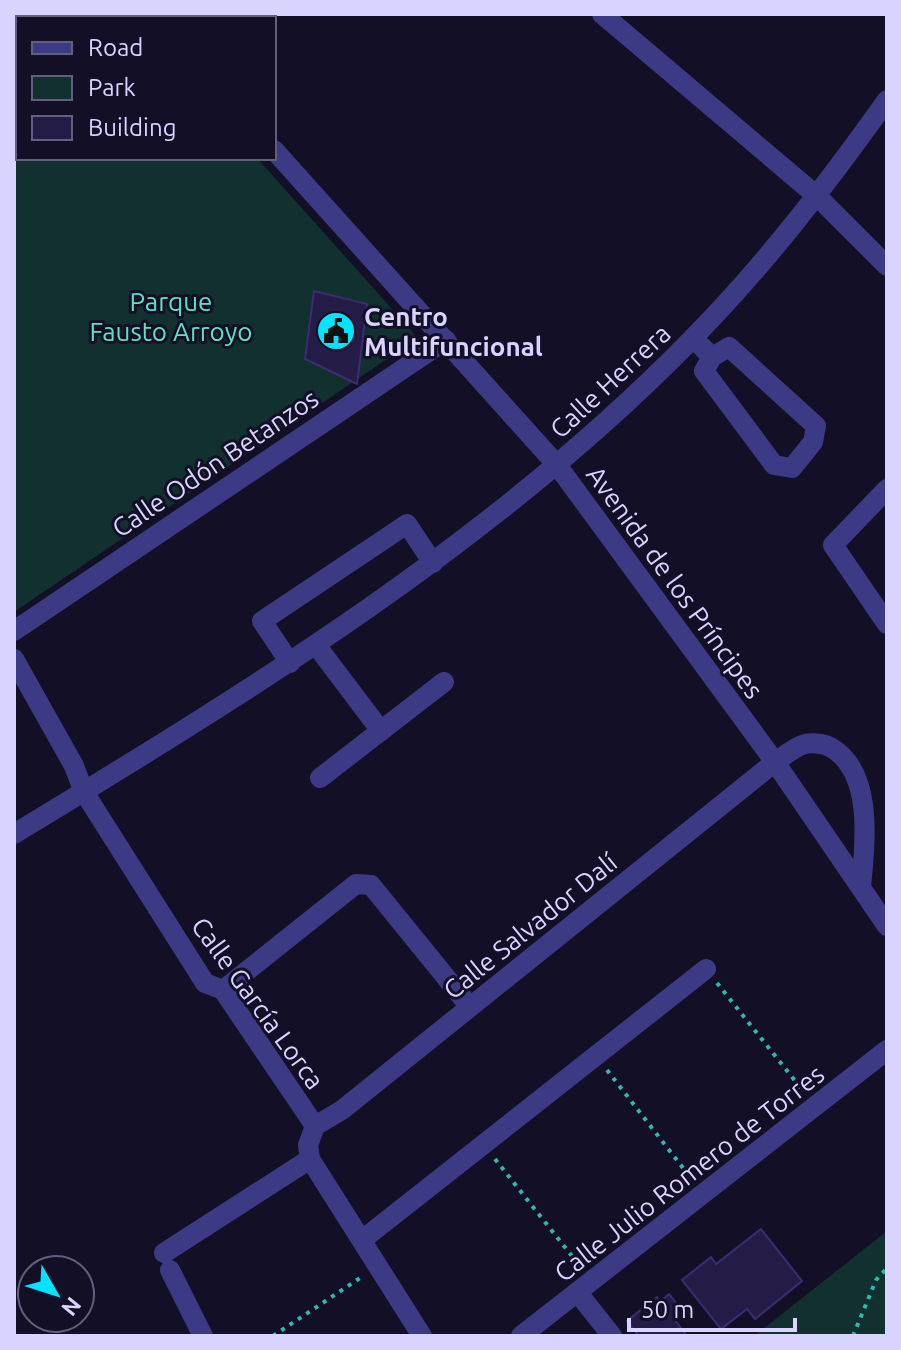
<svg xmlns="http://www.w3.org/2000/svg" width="901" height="1350" font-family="Ubuntu,sans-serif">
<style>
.green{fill:#12302f}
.building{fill:#241b47;stroke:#3b2d73;stroke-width:2}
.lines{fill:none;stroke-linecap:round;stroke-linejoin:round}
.path{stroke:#2fb8b0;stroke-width:4;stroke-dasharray:4 6;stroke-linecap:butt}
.minor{stroke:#3d3a85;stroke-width:20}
.labels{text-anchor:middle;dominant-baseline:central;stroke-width:6;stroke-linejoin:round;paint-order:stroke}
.park-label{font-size:26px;fill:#5fe0c0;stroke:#130f26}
.poi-label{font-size:26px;font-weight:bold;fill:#d9d4ff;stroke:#130f26;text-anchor:start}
.street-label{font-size:26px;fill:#d9d4ff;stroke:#130f26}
</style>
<rect width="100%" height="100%" fill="#130f26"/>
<!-- green -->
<g class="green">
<path d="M 18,145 L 18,158 L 257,158 L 418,338 L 14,612 L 14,150 Z"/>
<path d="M 887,1231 L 887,1336 L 754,1336 Z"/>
</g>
<!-- building -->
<g class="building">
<path d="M 314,291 L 367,304 L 357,384 L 305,359 Z"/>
<path d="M 761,1229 L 802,1281 L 755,1319 L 747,1309 L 721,1329 L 682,1280 L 711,1257 L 716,1264 Z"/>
<path d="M 669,1294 L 684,1313 L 675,1320 L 686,1335 L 639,1336 L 627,1321 L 657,1297 L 660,1302 Z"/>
</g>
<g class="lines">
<!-- path -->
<g class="path">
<path d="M 717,983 L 804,1092"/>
<path d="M 607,1070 L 690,1177"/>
<path d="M 495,1159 L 579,1265"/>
<path d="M 273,1336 L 363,1276"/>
<path d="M 853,1336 L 876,1280 L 887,1268"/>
</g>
<!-- minor -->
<g class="minor">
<path d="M 150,14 L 154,18"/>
<path d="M 602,14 L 818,197 L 887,266"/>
<path d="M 116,18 L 120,14"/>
<path d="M 14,27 L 18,31"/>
<path d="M 14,124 L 18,120"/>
<path d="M 274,150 L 557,465 L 775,762 L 887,926"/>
<path d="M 693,338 L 712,357 L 729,347 L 816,426 L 813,442 L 792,468 L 774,465 L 704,371 L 712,357"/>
<path d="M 887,489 L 833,545 L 887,624"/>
<path d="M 14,631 L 446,340"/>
<path d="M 316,645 L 381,731"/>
<path d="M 14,659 L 74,766 L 84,792 L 205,983 L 223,990 L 315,1126 L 308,1145 L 310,1159 L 422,1336"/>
<path d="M 290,663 L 262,621 L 407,524 L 433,563"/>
<path d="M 320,778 L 444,682"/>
<path d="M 14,834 C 253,689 495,541 692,339 C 764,266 827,184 887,100"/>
<path d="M 223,990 L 356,884 L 371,885 L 470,1007"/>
<path d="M 315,1126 L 342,1110 L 775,762 C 783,757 792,749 802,745 C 810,742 824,743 832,748 C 874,774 865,844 861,887"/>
<path d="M 362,1240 L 706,969"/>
<path d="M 164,1253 L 310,1159"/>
<path d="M 170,1270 L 203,1336"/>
<path d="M 578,1293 L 612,1336"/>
<path d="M 521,1336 L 887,1050"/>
</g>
</g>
<!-- icons -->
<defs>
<g id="civic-disc" transform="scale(2)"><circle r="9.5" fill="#00e5ff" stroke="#130f26"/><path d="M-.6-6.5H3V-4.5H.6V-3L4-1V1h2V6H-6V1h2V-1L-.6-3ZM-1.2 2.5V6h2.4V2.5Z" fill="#111"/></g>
</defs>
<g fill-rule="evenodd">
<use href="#civic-disc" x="336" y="331"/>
</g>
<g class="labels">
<!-- park labels -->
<g class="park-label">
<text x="171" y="301">Parque<tspan x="171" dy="30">Fausto Arroyo</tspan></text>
</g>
<!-- poi labels -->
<g class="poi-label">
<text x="364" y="316">Centro<tspan x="364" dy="30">Multifuncional</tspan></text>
</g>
<!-- street labels -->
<g class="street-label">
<text transform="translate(610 381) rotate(-43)">Calle Herrera</text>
<text transform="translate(215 463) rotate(-34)">Calle Odón Betanzos</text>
<text transform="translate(675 582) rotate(54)">Avenida de los Príncipes</text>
<text transform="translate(530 926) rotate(-39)">Calle Salvador Dalí</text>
<text transform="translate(258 1003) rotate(54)">Calle García Lorca</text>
<text transform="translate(689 1173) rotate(-38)">Calle Julio Romero de Torres</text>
</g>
</g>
<!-- border -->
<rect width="901" height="1350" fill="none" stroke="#d9d4ff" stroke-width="32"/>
<!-- legend -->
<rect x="16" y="16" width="260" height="144" fill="#130f26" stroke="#625e7d" stroke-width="2"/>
<rect x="32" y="42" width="40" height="12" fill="#3d3a85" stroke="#625e7d" stroke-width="2"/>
<text x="88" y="56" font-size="24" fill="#d9d4ff">Road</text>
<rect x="32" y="76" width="40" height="24" fill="#12302f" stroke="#625e7d" stroke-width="2"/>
<text x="88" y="96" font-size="24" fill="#d9d4ff">Park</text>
<rect x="32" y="116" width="40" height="24" fill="#241b47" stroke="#625e7d" stroke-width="2"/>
<text x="88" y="136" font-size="24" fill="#d9d4ff">Building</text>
<!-- north arrow -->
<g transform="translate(56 1294) rotate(129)"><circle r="38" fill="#130f26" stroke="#625e7d" stroke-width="2"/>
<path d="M0-6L14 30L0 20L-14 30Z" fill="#00e5ff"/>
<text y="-12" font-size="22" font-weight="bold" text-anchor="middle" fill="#d9d4ff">N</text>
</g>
<!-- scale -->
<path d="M629 1318v12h166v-12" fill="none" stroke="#d9d4ff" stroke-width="4"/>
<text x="641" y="1318" font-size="24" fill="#d9d4ff" stroke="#130f26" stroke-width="6" paint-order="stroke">50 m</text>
</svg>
